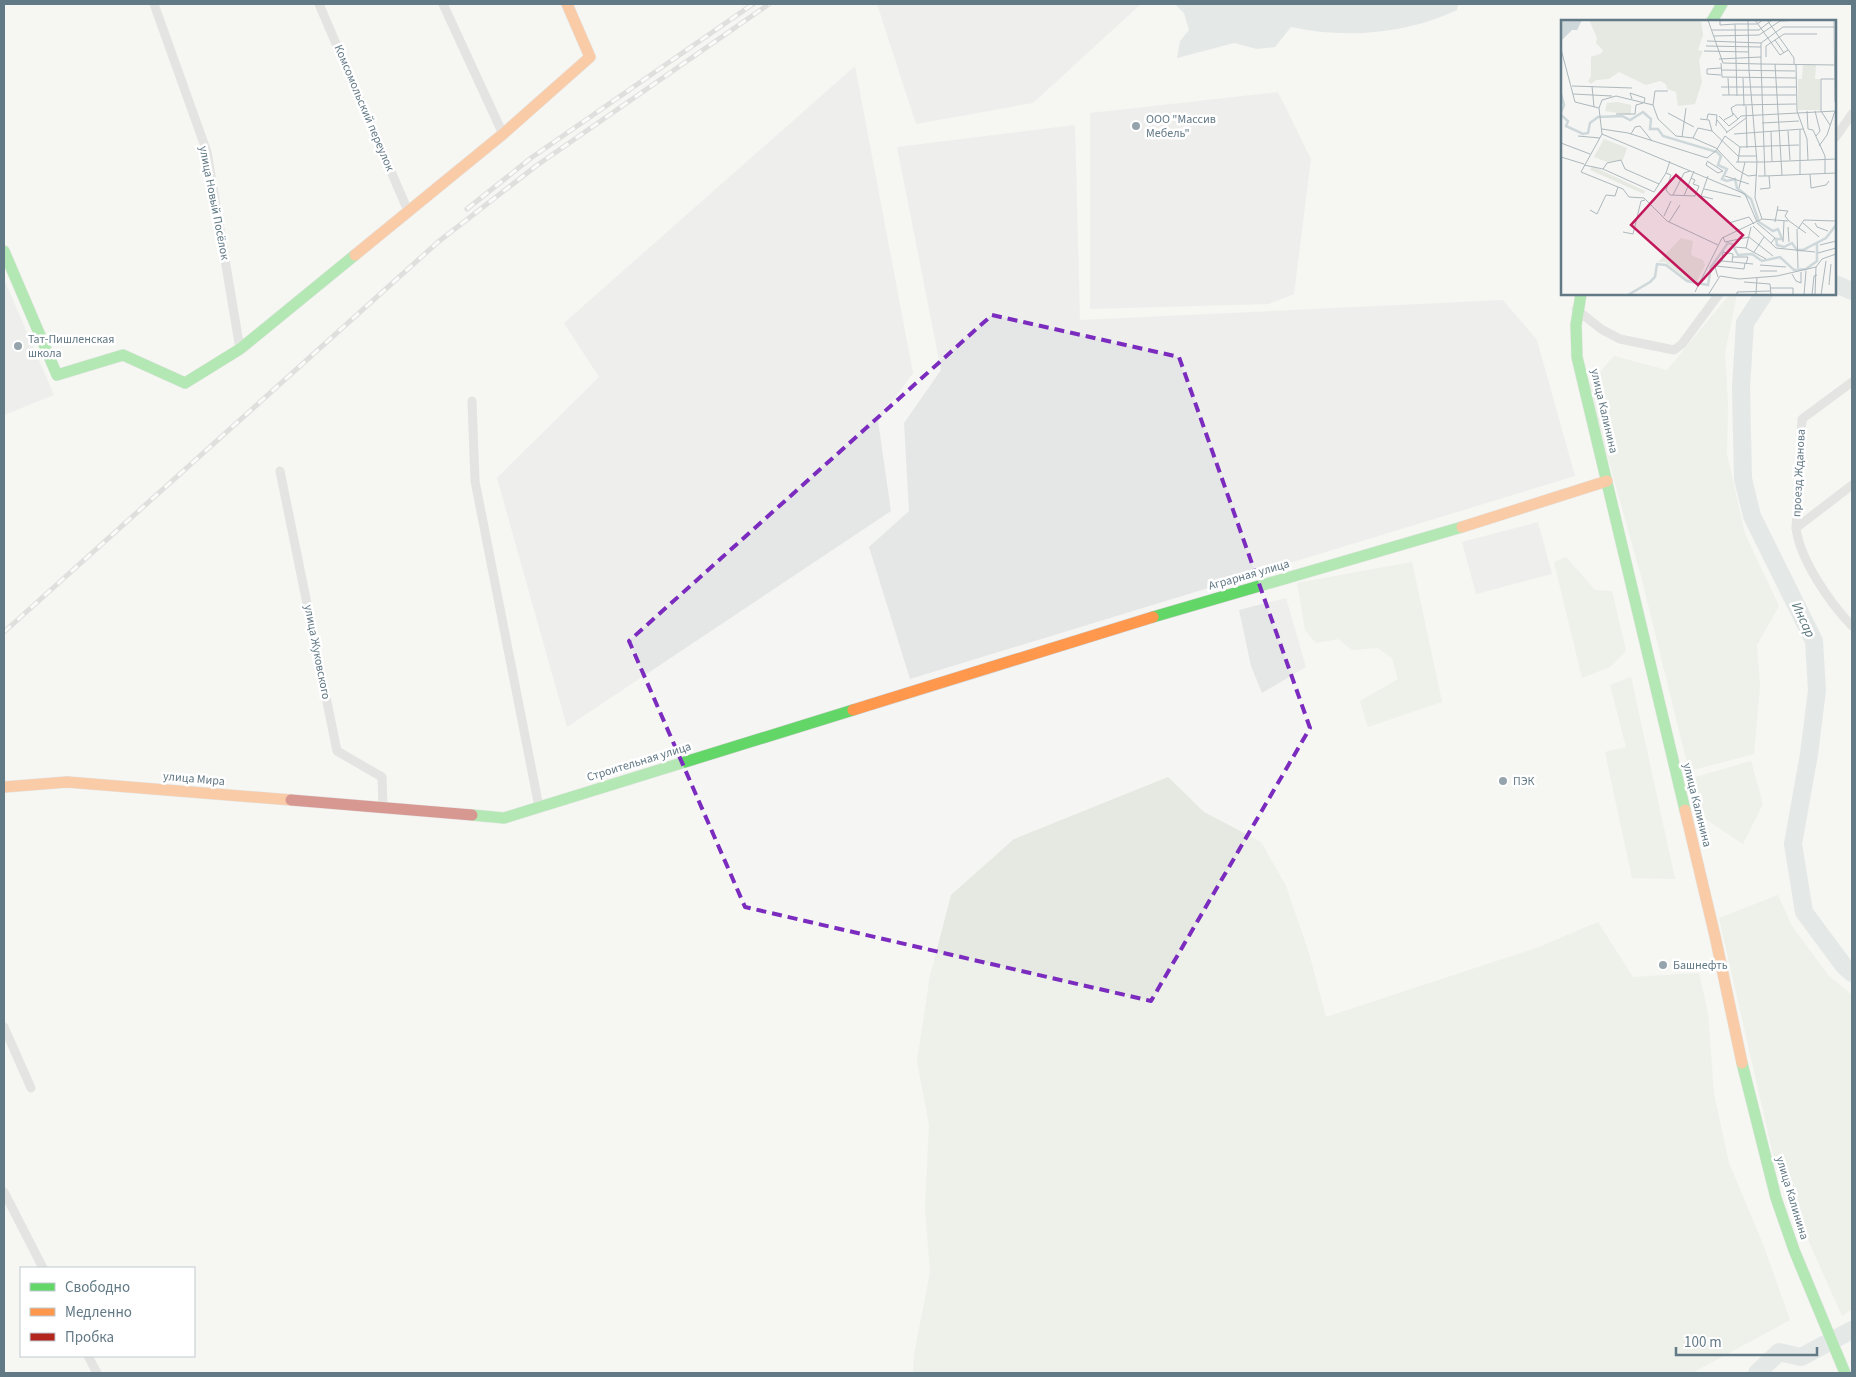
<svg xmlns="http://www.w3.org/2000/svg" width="1856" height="1377" font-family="'Source Sans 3',sans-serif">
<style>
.built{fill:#e5e7e6}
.green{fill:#e5e9e1}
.water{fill:#ced8da}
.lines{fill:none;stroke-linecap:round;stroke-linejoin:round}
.river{stroke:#ced8da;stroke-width:18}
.fast-casing{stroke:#d0d2d3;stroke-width:12}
.slow-casing{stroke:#d0d2d3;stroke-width:12}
.jam-casing{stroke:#d0d2d3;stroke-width:12}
.street{stroke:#ced0d0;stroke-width:9}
.fast{stroke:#63d668;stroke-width:11}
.slow{stroke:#ff974d;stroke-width:11}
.jam{stroke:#b3261e;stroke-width:11}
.rail-casing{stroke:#c4c5c6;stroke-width:5}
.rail{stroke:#fff;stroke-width:3;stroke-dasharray:9;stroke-linecap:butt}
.marked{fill:none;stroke:#7b2cbf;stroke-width:4;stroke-dasharray:10 6;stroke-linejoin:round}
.poi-dot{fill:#95a4ac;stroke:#fff;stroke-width:2}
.labels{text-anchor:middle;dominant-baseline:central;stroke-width:5;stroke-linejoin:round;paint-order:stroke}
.street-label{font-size:12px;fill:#627986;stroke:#fff}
.poi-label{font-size:12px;fill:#627986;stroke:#fff;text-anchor:start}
.water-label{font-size:14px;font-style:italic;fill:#59767c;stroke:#fff}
.inset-river{fill:none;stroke:#ced8da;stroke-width:2.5}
.inset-road{fill:none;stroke:#adb8bd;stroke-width:1}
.view{fill:#c2185b;fill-opacity:0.15;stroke:#c2185b;stroke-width:2.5}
.inset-edge{fill:none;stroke:#627986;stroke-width:2.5}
</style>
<rect width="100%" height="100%" fill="#f5f5f3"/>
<!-- built -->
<g class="built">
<path d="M 877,4 L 1141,4 L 1033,103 L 916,124 Z"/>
<path d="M 855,66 L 913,373 L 878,421 L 891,511 L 567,727 L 497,478 L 599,377 L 564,323 Z"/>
<path d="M 1278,92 L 1311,159 L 1294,294 L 1269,304 L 1090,309 L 1090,113 Z"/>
<path d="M 1075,125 L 1080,320 L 1503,300 L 1537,340 L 1575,476 L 910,679 L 869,547 L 909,511 L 904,423 L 941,370 L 897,147 Z"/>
<path d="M 4,279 L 54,395 L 4,415 Z"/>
<path d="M 1538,522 L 1552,574 L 1476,594 L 1462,542 Z"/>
<path d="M 1286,598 L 1306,667 L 1262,693 L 1251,666 L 1239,610 Z"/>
</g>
<!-- green -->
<g class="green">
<path d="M 1730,294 L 1737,294 L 1725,353 L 1728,404 L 1727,454 L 1745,534 L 1779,606 L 1757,645 L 1760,686 L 1754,754 L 1689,771 L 1641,576 L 1588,386 L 1614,356 L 1667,370 Z"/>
<path d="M 1566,557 L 1595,590 L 1612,591 L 1626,651 L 1610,667 L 1582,678 L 1554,562 Z"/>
<path d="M 1412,562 L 1442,702 L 1368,727 L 1360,701 L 1398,679 L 1392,658 L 1378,648 L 1352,650 L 1338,639 L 1316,643 L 1305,630 L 1297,583 Z"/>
<path d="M 1631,677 L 1675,879 L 1632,878 L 1605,752 L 1626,747 L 1610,685 Z"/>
<path d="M 1751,761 L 1763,804 L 1743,844 L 1701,816 L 1692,778 Z"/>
<path d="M 1168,777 L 1204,812 L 1261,842 L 1286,886 L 1309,953 L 1326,1017 L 1539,947 L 1598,922 L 1633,977 L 1699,973 L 1708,1013 L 1714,1094 L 1729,1163 L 1763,1244 L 1790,1320 L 1692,1373 L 913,1373 L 914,1354 L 930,1273 L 925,1207 L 929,1125 L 917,1061 L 930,976 L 951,895 L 1014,839 Z"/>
<path d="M 1778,895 L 1792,926 L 1828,975 L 1852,995 L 1852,1309 L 1842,1316 L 1776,1168 L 1719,918 Z"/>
</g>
<!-- water -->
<path class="water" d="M 1175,4 L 1458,4 L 1457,10 C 1406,34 1346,39 1291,27 L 1275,47 L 1257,49 L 1234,43 L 1177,58 L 1180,41 L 1189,30 L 1184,13 Z"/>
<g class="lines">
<!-- river -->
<g class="river">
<path d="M 1835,284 L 1852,291"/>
<path d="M 1764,294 L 1745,323 L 1741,387 L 1743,479 L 1752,516 L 1814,641 L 1817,690 L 1809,754 L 1793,844 L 1804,912 L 1844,966 L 1852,973"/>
<path d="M 1757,1373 L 1779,1352 L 1801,1357 L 1852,1330"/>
</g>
<!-- fast casing -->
<g class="fast-casing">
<g id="fast">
<path d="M 1712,21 L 1722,4"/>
<path d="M 4,251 L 57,375 L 123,355 L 185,383 L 240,349 L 355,255"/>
<path d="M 1581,294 L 1576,325 L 1577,357 L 1685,810"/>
<path d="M 1153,617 L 1462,527"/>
<path d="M 472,815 L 504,818 L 853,710"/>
<path d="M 1742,1063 L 1776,1198 L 1794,1250 L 1845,1373"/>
</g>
</g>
<!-- slow casing -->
<g class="slow-casing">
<g id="slow">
<path d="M 355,255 L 503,134 L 590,57 L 567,4"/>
<path d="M 1462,527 L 1607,481"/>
<path d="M 853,710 L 1153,617"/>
<path d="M 4,787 L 67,782 L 291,800"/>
<path d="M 1685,810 L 1715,936 L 1742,1063"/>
</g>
</g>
<!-- jam casing -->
<g class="jam-casing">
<path id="jam" d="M 291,800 L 472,815"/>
</g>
<!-- street -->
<g class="street">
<path d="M 154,4 L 207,152 L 240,349"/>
<path d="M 319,4 L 408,211"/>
<path d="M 443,4 L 503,134"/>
<path d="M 1835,138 L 1852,114"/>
<path d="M 1576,309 L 1601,329 L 1620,339 L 1674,350 L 1682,344 L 1719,294"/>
<path d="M 1852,382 L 1802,419 L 1796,528 C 1800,560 1830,603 1852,626"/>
<path d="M 472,401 L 475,481 L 539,807"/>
<path d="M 280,471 L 337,751 L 382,777 L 383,808"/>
<path d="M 1796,528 L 1852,485"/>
<path d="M 4,1027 L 31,1088"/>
<path d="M 4,1192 L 43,1268"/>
<path d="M 88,1356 L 97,1373"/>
</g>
<!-- fast -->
<use href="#fast" class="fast"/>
<!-- slow -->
<use href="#slow" class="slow"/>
<!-- jam -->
<use href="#jam" class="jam"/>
<!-- rail casing -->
<g class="rail-casing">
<g id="rail">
<path d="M 467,209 L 531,158 L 753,4"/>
<path d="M 4,632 L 438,242 L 536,166 L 769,4"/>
</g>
</g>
<!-- rail -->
<use href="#rail" class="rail"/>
</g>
<!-- marked area -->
<path d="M0 0H1856V1377H0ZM 992,315 L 1179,357 L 1310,728 L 1151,1001 L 745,907 L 629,641 Z" fill="#f5f5f3" fill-opacity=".55" fill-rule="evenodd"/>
<path class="marked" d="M 992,315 L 1179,357 L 1310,728 L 1151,1001 L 745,907 L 629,641 Z"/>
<!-- markers -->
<g class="poi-dot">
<circle cx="1136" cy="126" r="5"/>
<circle cx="18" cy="346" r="5"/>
<circle cx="1503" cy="781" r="5"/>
<circle cx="1663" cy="965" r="5"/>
</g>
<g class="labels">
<!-- street labels -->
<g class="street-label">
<text transform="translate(364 108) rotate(67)">Комсомольский переулок</text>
<text transform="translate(214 203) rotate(79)">улица Новый Посёлок</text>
<text transform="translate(1604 411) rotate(77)">улица Калинина</text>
<text transform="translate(1799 473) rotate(-87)">проезд Жданова</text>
<text transform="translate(1249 575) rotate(-16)">Аграрная улица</text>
<text transform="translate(317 652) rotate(79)">улица Жуковского</text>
<text transform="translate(639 762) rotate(-17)">Строительная улица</text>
<text transform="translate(194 779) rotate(5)">улица Мира</text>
<text transform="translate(1697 805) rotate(76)">улица Калинина</text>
<text transform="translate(1792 1198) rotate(73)">улица Калинина</text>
</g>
<!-- poi labels -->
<g class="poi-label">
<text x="1146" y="119">ООО "Массив<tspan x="1146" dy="14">Мебель"</tspan></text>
<text x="28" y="339">Тат-Пишленская<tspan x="28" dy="14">школа</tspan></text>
<text x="1513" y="781">ПЭК</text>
<text x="1673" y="965">Башнефть</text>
</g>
<!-- water labels -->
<g class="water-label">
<text transform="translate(1803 620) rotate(65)">Инсар</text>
</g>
</g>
<!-- overview -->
<g transform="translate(1561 20)">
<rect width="275" height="275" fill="#f5f5f3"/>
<path d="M 28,0 L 140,0 L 142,15 L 137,30 L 142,31 L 138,40 L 141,62 L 134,84 L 117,86 L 115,72 L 106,69 L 105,64 L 99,61 L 85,65 L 58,52 L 48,59 L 35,60 L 30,64 L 27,61 L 30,56 L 30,37 L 41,33 L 42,30 L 35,23 L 36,18 ZM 242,45 L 255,45 L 254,59 L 259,59 L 259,90 L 237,90 L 237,59 L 241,59 ZM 57,82 L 70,85 L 70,95 L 44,91 L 46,83 ZM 43,119 L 66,128 L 62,140 L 46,142 L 33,137 ZM 31,146 L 84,171 L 83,174 L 29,150 ZM 120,218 L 132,221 L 130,235 L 142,240 L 144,245 L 136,261 L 127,260 L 104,242 L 97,242 Z" fill="#e5e9e1"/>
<path d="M 0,0 L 21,0 L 16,10 L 11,10 L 0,21 Z" fill="#ced8da"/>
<path class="inset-river" d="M 0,74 L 3,85 L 0,92M 0,95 L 7,101 L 5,106 L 22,114 L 27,113 L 29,103 L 37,97 L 61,96 L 69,100 L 82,92 L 90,99 L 89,109 L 97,109 L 102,116 L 156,132 L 160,136 L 157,145 L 166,149 L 161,159 L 166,161 L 174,159 L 176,168 L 190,179 L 198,202 L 212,211 L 217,209 L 221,219 L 215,219 L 216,225 L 223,227 L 231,223 L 236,230 L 242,230 L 265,218 L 275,205M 67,275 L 89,262 L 94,257 L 96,244 L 105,245 L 126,261 L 147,265 L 150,247 L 167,223 L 171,224 L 177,235 L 191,234 L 201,241 L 219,237 L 233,250 L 245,249 L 256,241 L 256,223"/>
<path class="inset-road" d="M 147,0 L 162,43 L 200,44 L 200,23 L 222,7 L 275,7M 159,0 L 159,5 L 174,4 L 196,4 L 202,0M 194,0 L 219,35 L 227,30M 206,0 L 233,38 L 233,44M 273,0 L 274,82M 174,4 L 176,76M 151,10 L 198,10 L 211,0M 153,16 L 198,15 L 219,1 L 239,0M 214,20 L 223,33M 146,21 L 200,23M 145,26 L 200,27M 0,29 L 14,82 L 38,88M 143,31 L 188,32M 205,37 L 205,26 L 223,14 L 256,14M 158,39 L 200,37M 160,43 L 161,57 L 235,58M 214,44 L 221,155M 235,44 L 236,91 L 246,119 L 247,140M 160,50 L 234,51M 160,55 L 146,54 L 146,49 L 160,48M 167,58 L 168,75M 182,58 L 183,86M 11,66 L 71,68M 31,66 L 33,87M 160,67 L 235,67M 12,74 L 51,76M 161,75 L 235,75M 71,79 L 69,73 L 84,78 L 83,83M 92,85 L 97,99 L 115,116 L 132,118 L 155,128 L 175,149 L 187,156 L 196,155M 92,85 L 94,71 L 107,71M 185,86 L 186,128M 38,88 L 41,114 L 20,152 L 62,169 L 68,177 L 83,178 L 106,201 L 157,225M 38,88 L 41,80 L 55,76 L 92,85M 246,91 L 247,109 L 252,110 L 264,136 L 264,154M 254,91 L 259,111 L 255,116M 260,91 L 260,59 L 274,59M 260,91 L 269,105M 107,93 L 133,107M 172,93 L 177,99 L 180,96 L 275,91M 55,94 L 74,94 L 75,85 L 82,83M 158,96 L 168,106 L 177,99M 139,99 L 148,100 L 151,111M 146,99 L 147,94 L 156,95 L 155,106M 156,100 L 166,112M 163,100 L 172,95 L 170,88 L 175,85 L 235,84M 201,103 L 238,101M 41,109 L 67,113 L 146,138 L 157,129M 239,110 L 239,155M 227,111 L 229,140M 210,112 L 211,141M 165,113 L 185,98M 41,114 L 184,174 L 196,202M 70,114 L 74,107 L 79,106 L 91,121M 173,114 L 242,109M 17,116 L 39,118M 121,117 L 125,88M 132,118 L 137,108 L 151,111 L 177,136 L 195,136M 0,123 L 29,134M 258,126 L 266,115 L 274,91M 156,129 L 164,116 L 179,127 L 238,125M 0,137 L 23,144M 109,141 L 105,153 L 110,155 L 105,170 L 109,175 L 134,176 L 138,166 L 132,164 L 134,160 L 130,158M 146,141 L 162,151M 146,142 L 145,145 L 157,153 L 162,151M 175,142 L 196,142 L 188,50 L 187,0M 177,142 L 179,127M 203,142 L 275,139M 23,145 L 42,149 L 46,143 L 60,140 L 64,149 L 98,164M 42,149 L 93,172 L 105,153M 249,154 L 250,168 L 265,165 L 268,161M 147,156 L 140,176 L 152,179M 164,156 L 188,164M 197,156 L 204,156 L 200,44 L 275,45M 204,156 L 275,153M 178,168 L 184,142M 143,169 L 180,177M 199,169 L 209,168 L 208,156M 112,175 L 123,153 L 129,151M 123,176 L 133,151M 29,190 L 36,194 L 45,175 L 54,176 L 57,167M 216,190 L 227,191 L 224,196 L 228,201 L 245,213M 103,196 L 110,181M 201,199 L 227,201M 108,202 L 119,185M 214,202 L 217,186M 168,203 L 188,197 L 193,204M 196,203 L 214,218 L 210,223M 242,203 L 258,217M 254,203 L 256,207 L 267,211M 192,206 L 215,228 L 254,232M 227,207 L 228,222M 236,209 L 237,248M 237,209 L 243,200 L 275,201M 62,212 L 72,214 L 80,181 L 84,180M 162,217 L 164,222 L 188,217 L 212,236M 222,222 L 223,201M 259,225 L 275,221M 174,227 L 185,228 L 205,239M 185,228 L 190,207M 162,232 L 172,234 L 171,242M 193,232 L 203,217M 257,233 L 275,228M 172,237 L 187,237 L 185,244M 161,241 L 192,244M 199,245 L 225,247M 155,246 L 183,249 L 184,243M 255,247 L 261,239 L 275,234M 199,251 L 216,251M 231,254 L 235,261 L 240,263 L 240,252M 157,257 L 154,247 L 161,241 L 162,232M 183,262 L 209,264 L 210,275M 268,265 L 270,244M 209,268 L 232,268 L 232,275M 134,272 L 161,218 L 201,199 L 194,178 L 196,142 L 203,142M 195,274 L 196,257M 147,275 L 159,256 L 178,259 L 216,256 L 255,247M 176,275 L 176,272 L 209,271M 243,275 L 245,251M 251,275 L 253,256 L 256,255M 254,275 L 255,247M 260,275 L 265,241"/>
<path class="view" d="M 115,155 L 182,215 L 137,265 L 70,205 Z"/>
<rect width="275" height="275" class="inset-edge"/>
</g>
<!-- border -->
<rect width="1856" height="1377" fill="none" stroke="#627986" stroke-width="10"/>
<!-- legend -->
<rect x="20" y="1267" width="175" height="90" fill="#ffffff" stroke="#c0c9cf"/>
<rect x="30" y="1283" width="25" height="8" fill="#63d668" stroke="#c0c9cf"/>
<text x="65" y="1292" font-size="15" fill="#627986">Свободно</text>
<rect x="30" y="1308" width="25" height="8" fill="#ff974d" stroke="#c0c9cf"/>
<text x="65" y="1317" font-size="15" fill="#627986">Медленно</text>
<rect x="30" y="1333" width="25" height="8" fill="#b3261e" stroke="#c0c9cf"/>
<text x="65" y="1342" font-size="15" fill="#627986">Пробка</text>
<!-- scale -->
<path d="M1676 1347v8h141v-8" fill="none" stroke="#627986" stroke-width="2.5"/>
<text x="1684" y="1347" font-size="15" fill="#627986" stroke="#ffffff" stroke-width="4" paint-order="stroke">100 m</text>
</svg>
